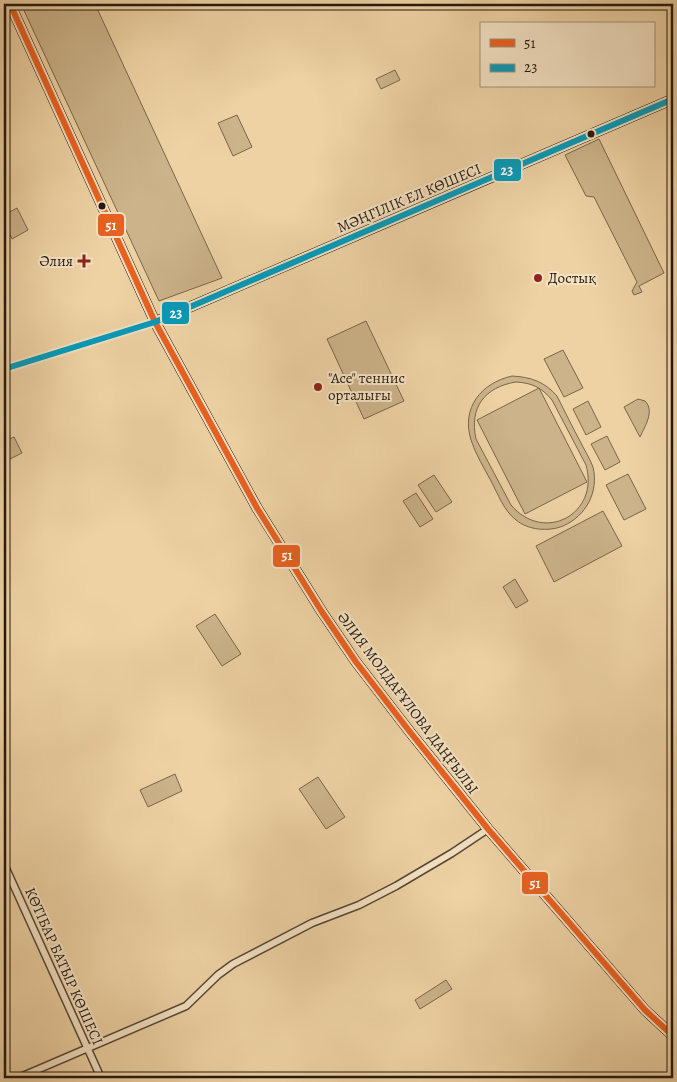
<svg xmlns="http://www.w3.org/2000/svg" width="677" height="1082" font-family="Alegreya,serif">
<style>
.green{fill:#ccb38a;stroke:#78664c;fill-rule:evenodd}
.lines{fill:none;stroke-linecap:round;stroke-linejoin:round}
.street-casing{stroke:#574734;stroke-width:9}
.secondary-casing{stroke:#25190e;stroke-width:11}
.street{stroke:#f4e2c4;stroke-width:6}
.secondary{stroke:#f4e2c4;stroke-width:9}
.bus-1-casing{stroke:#f4e2c4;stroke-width:10}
.bus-2-casing{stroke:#f4e2c4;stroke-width:10}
.bus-1{stroke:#e86121;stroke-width:6}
.bus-2{stroke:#049bbb;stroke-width:6}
.bus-dot{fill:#25190e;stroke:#f4e2c4;stroke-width:2}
.poi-dot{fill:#8f2418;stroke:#f4e2c4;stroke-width:2}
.labels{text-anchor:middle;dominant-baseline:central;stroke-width:4;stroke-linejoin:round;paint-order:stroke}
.street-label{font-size:15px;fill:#25190e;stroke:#f4e2c4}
.poi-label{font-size:15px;fill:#25190e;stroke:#f4e2c4;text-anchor:start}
.line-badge{stroke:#f4e2c4;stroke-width:2}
.badge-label{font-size:14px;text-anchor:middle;font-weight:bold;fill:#fff}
</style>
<rect width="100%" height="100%" fill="#eed2a4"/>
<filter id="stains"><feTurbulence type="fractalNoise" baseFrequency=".004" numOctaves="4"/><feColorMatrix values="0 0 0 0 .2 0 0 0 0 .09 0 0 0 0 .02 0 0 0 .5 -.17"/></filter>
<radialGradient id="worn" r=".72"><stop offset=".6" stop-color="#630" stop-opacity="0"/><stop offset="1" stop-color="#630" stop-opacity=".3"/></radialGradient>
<!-- green -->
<g class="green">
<path d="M 21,4 L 95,4 L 222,278 L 159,301 Z"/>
<path d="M 395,70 L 400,80 L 381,89 L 376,79 Z"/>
<path d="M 237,115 L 252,147 L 233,156 L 218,123 Z"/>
<path d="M 599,139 L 664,273 L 639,286 L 642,292 L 634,295 L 632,291 L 637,282 L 594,197 L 586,196 L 565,155 Z"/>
<path d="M 17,208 L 28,230 L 12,239 L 4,222 L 4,215 Z"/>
<path d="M 366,321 L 404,401 L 364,419 L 327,339 Z"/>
<path d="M 563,350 L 583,388 L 564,397 L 544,359 Z"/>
<path d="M 512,376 C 531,377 545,382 557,396 C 565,412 573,428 581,443 C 585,451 590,459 593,467 C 599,492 586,516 563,526 C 548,532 528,530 516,520 C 504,511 498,494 491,481 C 484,468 476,455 471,440 C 461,408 481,383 512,376 ZM 516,382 C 532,383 541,387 552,400 L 586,465 C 600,514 544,544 511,505 L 476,439 C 469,407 485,387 516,382 Z"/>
<path d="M 539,388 L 587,482 L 525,514 L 477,420 Z"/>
<path d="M 638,399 L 645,401 C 655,411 645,426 640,437 L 624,407 Z"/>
<path d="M 588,401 L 601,427 L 586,435 L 573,409 Z"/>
<path d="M 607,436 L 620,462 L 605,470 L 591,444 Z"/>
<path d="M 14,437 L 22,453 L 4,462 L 4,441 Z"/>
<path d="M 628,474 L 646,509 L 624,520 L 606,485 Z"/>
<path d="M 434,475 L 452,502 L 436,512 L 418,485 Z"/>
<path d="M 416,493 L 433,519 L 420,527 L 403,501 Z"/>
<path d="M 603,511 L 622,546 L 554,582 L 536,546 Z"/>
<path d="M 515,579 L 528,601 L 516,608 L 503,587 Z"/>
<path d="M 215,614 L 241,654 L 222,666 L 196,626 Z"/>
<path d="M 175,774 L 182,791 L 148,807 L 140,790 Z"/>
<path d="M 318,777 L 345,817 L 326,829 L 299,789 Z"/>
<path d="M 446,980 L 452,989 L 420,1009 L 415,1000 Z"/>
</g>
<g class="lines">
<!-- street casing -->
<g class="street-casing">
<g id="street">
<path d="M 4,369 L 155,322"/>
<path d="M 4,864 L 101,1078"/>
<path d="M 18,1078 L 186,1006 L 218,975 L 233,964 L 312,923 L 359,905 L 396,886 L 452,853 L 488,829"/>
</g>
</g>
<!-- secondary casing -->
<g class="secondary-casing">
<g id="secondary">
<path d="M 10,4 L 155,322 L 257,508 L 322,612 L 356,662 L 410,732 L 488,829 L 645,1010 L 673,1036"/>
<path d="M 155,322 L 673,99"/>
</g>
</g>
<!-- street -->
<use href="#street" class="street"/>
<!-- secondary -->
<use href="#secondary" class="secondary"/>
<!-- bus-1 casing -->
<g class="bus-1-casing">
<path id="bus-1" d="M 10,4 L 155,322 L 257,508 L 322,612 L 356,662 L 410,732 L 488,829 L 645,1010 L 673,1036"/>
</g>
<!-- bus-2 casing -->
<g class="bus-2-casing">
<path id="bus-2" d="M 4,369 L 155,322 L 673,99"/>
</g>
<!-- bus-1 -->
<use href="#bus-1" class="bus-1"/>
<!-- bus-2 -->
<use href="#bus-2" class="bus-2"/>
</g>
<!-- markers -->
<g class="bus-dot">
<circle cx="591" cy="134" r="4.5"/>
<circle cx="102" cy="206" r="4.5"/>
</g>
<g class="poi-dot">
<path d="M81.5 253.5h5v5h5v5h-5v5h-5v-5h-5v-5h5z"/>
<circle cx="538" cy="278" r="5"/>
<circle cx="318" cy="387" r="5"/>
</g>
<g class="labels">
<!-- street labels -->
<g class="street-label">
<text transform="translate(409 198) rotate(-23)">МӘҢГІЛІК ЕЛ КӨШЕСІ</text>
<text transform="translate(408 703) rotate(53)">ӘЛИЯ МОЛДАҒҰЛОВА ДАҢҒЫЛЫ</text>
<text transform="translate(64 966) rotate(66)">КӨТІБАР БАТЫР КӨШЕСІ</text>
</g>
<!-- poi labels -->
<g class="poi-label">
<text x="73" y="261" text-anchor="end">Әлия</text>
<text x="548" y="278">Достық</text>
<text x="328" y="378">"Ace" теннис<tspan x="328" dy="17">орталығы</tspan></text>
</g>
</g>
<g class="line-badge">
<rect x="493" y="158" width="29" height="24" rx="5" fill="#049bbb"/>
<rect x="97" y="213" width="28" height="24" rx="5" fill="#e86121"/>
<rect x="161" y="301" width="29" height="24" rx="5" fill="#049bbb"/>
<rect x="272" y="544" width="29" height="24" rx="5" fill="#e86121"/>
<rect x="521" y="871" width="28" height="24" rx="5" fill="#e86121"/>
</g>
<g class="badge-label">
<text x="507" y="175">23</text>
<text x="111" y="230">51</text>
<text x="176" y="318">23</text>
<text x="287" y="560">51</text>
<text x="535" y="888">51</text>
</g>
<!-- margin -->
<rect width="677" height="1082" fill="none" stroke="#eed2a4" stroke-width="20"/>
<rect x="5" y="5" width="667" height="1072" fill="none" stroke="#25190e" stroke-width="2.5"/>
<rect x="10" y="10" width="657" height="1062" fill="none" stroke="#25190e"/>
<!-- legend -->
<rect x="480" y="22" width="175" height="65" fill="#f4e2c4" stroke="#a1927b"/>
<rect x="490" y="39" width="25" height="8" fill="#e86121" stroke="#a1927b"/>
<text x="524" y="48" font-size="15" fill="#25190e">51</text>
<rect x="490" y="64" width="25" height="8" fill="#049bbb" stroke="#a1927b"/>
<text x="524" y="72" font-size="15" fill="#25190e">23</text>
<rect width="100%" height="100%" filter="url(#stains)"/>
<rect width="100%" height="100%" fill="url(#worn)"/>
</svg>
